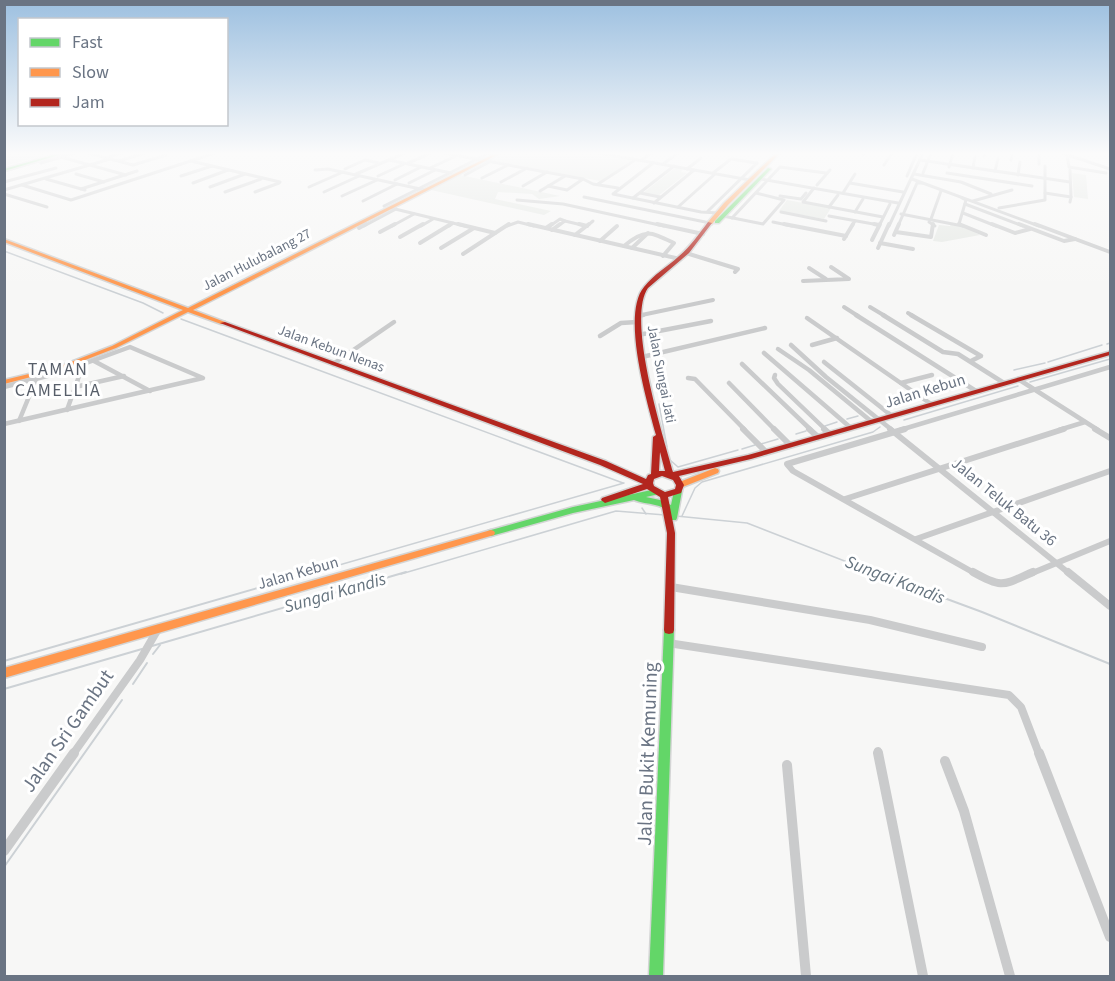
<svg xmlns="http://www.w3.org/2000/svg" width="1115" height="981" font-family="'Source Sans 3',sans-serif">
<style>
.green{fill:#e5e8e4}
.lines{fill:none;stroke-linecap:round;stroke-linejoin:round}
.stream-far1{stroke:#ccd1d5;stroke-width:1.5}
.stream{stroke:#ccd1d5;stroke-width:2}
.fast-casing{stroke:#d4d5d5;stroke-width:3}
.slow-casing{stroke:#d4d5d5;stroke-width:3}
.jam-casing{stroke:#d4d5d5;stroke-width:3}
.street-far5{stroke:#cacbcc;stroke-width:3}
.street-far4{stroke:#cacbcc;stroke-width:4}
.street-far3{stroke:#cacbcc;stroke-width:4.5}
.street-far2{stroke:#cacbcc;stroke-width:6}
.street-far1{stroke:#cacbcc;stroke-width:8}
.street{stroke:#cacbcc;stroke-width:10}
.fast{fill:#63d668;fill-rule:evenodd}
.slow{fill:#ff974d;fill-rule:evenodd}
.jam{fill:#b3261e;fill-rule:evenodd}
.labels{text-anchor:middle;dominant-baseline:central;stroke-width:6;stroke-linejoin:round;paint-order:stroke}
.far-street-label{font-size:14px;fill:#6a7483;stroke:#fff}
.street-label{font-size:16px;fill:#6a7483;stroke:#fff}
.neighbourhood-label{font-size:18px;letter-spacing:1.5px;fill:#575e69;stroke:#fff}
.water-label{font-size:18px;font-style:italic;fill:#66747f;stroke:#fff}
.near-street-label{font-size:20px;fill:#6a7483;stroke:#fff}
</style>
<rect width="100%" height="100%" fill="#f7f7f6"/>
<!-- green -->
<g class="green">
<path d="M 5,153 L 53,153 L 5,166 Z"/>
<path d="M 504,153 L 594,153 L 632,160 L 600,181 L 489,160 Z"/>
<path d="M 675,168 L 683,169 L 681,172 L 687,173 L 658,196 L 643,193 Z"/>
<path d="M 1072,173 L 1086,175 L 1088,199 L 1074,197 Z"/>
<path d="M 460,175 L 560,196 L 539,199 L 532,194 L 498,192 L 495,199 L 551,211 L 544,215 L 431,190 Z"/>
<path d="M 787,200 L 831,208 L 824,219 L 779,211 Z"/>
<path d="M 951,224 L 963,226 L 980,235 L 942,242 L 933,241 L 939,225 L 950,226 Z"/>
</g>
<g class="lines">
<!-- stream-far1 -->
<g class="stream-far1">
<path d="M 4,172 L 41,161"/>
<path d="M 4,251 L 143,303 L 163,313"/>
<path d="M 181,319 L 623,483"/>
<path d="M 1107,344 L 1110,343"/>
<path d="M 1048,362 L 1102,345"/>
<path d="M 1014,370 L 1045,363"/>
<path d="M 1030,382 L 1110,359"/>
<path d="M 953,389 L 963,386"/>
<path d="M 924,397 L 950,390"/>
<path d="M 903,403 L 919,398"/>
<path d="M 659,404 L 667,447"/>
<path d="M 886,408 L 898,404"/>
<path d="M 847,419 L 858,416"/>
<path d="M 904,420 L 1018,386"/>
<path d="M 825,426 L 837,422"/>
<path d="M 796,434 L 806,431"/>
<path d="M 761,444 L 778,439"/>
<path d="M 742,449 L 755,445"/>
<path d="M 670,460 L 678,467 L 738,450"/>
<path d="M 642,508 L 646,514"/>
<path d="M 676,516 L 747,523 L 878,574"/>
<path d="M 682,516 L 695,488 L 702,482 L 873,432 L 880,427"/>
<path d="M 308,574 L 624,483"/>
<path d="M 401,574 L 616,511 L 665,515"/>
</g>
<!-- stream -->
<g class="stream">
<path d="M 874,572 L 982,612 L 1110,664"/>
<path d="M 152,646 L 406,572"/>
<path d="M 153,654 L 160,645"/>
<path d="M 4,661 L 313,572"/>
<path d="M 133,684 L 147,663"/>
<path d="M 4,689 L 142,649"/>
<path d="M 4,867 L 122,700"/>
</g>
<!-- fast casing -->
<g class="fast-casing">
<g id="fast">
<path d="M 60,153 L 66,153 L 4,171 L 4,169 Z"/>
<path d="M 768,168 L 771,169 L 719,223 L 715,223 L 715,221 Z"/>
<path d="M 678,488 L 682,491 L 677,518 L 676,520 L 670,520 L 669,518 L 670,509 C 664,509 661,506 655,505 C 648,503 641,503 634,500 L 573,513 L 491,536 L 488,535 L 487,533 L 488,531 L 491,530 L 573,507 L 656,489 L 659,490 L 660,492 L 659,494 L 646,497 L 660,500 L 671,505 L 674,491 Z"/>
<path d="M 669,626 L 673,627 L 674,630 L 663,976 L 649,976 L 664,630 L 665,627 Z"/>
</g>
</g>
<!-- slow casing -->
<g class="slow-casing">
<g id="slow">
<path d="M 496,153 L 501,153 L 193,310 L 225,322 L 225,324 L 221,324 L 188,312 L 116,348 L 62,369 L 4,384 L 4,380 L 58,367 L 112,346 L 183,310 L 4,242 L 4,239 L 188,308 Z"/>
<path d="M 776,153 L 780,153 L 728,205 L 712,224 L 708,224 L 708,222 L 724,203 Z"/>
<path d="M 715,468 L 718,469 L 719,471 L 718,473 L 680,488 L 676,485 L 677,483 Z"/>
<path d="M 491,530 L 494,531 L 495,533 L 494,535 L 4,678 L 4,668 Z"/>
</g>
</g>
<!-- jam casing -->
<g class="jam-casing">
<path id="jam" d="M 708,222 L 712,223 L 689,253 L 648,288 C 626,319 663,435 673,472 L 748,455 L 1108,352 L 1110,351 L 1110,355 L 751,459 L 679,476 L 684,485 L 681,493 L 668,497 L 675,533 L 674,630 L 673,633 L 669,634 L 665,633 L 664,630 L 667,533 L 660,497 L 647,489 L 605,503 L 601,500 L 602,498 L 643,484 L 600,465 L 220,323 L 225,322 L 606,461 L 646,479 L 648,475 L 651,474 L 653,437 L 656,435 C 647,402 621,314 644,287 C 653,275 667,267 678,257 C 690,247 699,234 708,222 ZM 660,452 L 665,471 L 659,471 ZM 662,476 L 673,480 L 676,485 L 675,489 L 665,492 L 654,486 L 653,483 L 654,479 Z"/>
</g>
<!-- street-far5 -->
<g class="street-far5">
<path d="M 88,153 L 133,165 L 166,155"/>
<path d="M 444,153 L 583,179 L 593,184 L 618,188"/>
<path d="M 599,153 L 750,180"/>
<path d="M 1039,153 L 1039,164"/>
<path d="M 1062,153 L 1110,169"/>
<path d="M 863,155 L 865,153"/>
<path d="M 1067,155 L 1069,167 L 1106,173"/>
<path d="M 984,156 L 985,153"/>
<path d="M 61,157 L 126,175"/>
<path d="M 108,157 L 122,153"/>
<path d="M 389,160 L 451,173"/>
<path d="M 641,160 L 652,153"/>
<path d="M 920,160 L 1070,182"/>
<path d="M 1011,160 L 1012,153"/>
<path d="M 119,161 L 145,153"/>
<path d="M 191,161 L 280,182"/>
<path d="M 41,163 L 75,153"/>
<path d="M 408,163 L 431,153"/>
<path d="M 653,163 L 613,194 L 701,212 L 719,213"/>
<path d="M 663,164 L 678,153"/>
<path d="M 884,165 L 892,153"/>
<path d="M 949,167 L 953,153"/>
<path d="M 430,168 L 456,156"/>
<path d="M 973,168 L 975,156"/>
<path d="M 345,169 L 365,160 L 379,163"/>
<path d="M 687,169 L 701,158"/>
<path d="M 315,170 L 328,169 L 425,190"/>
<path d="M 1070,170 L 1071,197"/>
<path d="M 995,171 L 998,159"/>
<path d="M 713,173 L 731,159 L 757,163"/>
<path d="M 923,173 L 931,153"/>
<path d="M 947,173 L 1032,186"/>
<path d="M 76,174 L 104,182"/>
<path d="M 356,174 L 405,153"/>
<path d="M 914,174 L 961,182 L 991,194"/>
<path d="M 465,175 L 491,161"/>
<path d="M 1018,175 L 1020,162"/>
<path d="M 181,176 L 212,166"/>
<path d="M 378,176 L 404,164"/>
<path d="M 907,176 L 917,153"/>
<path d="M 482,178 L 508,165"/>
<path d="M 46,179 L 85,190"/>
<path d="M 761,179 L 898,203"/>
<path d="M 912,179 L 1039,226"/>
<path d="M 395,180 L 421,167"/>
<path d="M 4,182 L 56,168"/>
<path d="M 501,182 L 527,168"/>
<path d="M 193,183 L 228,170"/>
<path d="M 409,183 L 435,170"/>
<path d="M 850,183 L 903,192"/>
<path d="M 598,184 L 635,160"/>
<path d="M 22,185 L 71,200 L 215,153"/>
<path d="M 817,185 L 830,170"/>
<path d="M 523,186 L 547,172"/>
<path d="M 548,186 L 567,190 L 583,179"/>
<path d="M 210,187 L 245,174"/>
<path d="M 309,187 L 343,172"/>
<path d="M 814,188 L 803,202 L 883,217"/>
<path d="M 81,189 L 137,171"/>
<path d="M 418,189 L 489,153"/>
<path d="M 4,190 L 110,159"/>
<path d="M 540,191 L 565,176"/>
<path d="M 225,192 L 261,179"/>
<path d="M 255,192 L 279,183"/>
<path d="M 324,192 L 359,176"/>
<path d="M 640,193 L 660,197"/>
<path d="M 843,193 L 855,174"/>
<path d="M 1045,193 L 1071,197 L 1070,202"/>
<path d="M 4,194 L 47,207"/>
<path d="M 342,196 L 377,180"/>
<path d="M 780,196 L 801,199 L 806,193"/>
<path d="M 584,197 L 710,223"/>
<path d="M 633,198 L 674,166"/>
<path d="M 517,200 L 563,204 L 664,226"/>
<path d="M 363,201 L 397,184"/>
<path d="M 973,201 L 1012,190"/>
<path d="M 654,203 L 694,170"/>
<path d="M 965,204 L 1023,226"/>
<path d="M 384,206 L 418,189"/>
<path d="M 678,207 L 715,174"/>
<path d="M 829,207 L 838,195"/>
<path d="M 391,208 L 465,226"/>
<path d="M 999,208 L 1045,200 L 1045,166"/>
<path d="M 708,211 L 757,163"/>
<path d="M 781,212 L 826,221"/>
<path d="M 855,212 L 863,199"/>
<path d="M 963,213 L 996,226"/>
<path d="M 901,214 L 963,226"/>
<path d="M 723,216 L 763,224 L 784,200 L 756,193"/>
<path d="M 829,216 L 879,225"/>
<path d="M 732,218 L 780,167 L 826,173"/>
<path d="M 931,219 L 941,191"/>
<path d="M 565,221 L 586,226"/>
<path d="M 773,222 L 792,226"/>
<path d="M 929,222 L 935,226"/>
<path d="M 959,224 L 966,200 L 962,198"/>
<path d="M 364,226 L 396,209"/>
<path d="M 392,226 L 414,214"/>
<path d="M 421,226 L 433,219"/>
<path d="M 449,226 L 453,223"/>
<path d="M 507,226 L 518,222 L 534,226"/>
<path d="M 550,226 L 560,219 L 565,221 L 558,226"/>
<path d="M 587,226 L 593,221"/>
<path d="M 852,226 L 855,221"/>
<path d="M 879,226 L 890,204"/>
<path d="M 889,226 L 923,153"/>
<path d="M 898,226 L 917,183 L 922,183"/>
</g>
<!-- street-far4 -->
<g class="street-far4">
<path d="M 458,224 L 495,233"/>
<path d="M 528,224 L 680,259"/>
<path d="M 579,224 L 587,226"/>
<path d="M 657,224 L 703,234"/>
<path d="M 784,224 L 846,236"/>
<path d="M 874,224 L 879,225"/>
<path d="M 959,224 L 986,235"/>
<path d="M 992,224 L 1015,233 L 1030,229"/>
<path d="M 1019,224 L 1064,241 L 1075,239"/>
<path d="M 1035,224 L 1110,252"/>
<path d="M 359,228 L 366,224"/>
<path d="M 546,228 L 552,224"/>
<path d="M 552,230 L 560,224"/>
<path d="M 380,232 L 395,224"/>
<path d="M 896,232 L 931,237 L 933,224"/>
<path d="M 575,235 L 589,224"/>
<path d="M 894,235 L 899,224"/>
<path d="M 400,237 L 423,224"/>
<path d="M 844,239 L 853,224"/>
<path d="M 872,240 L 880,224"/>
<path d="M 600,241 L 617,226"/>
<path d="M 420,243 L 451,224"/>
<path d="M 880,243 L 913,249"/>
<path d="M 624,246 C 645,228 651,232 674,243 L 663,256"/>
<path d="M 441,248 L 474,228"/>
<path d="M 632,248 L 648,233"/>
<path d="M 878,248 L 889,224"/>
<path d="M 686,253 L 738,269 L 735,272"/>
<path d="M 463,254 L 509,224"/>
<path d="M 809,268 L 826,279"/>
<path d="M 803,281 L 849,279 L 831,267"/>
<path d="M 844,307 L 858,316"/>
<path d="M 870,307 L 885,316"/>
<path d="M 908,313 L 913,316"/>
<path d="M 637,316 L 713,300"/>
</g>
<!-- street-far3 -->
<g class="street-far3">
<path d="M 856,315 L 976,391"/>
<path d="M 883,315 L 943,352 L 958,354 L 1004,383"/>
<path d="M 911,315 L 981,356 L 971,361"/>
<path d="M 637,316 L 643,315"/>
<path d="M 807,318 L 931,404"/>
<path d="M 638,335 L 711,321"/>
<path d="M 600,336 L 621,323 L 637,322"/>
<path d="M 791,345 L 826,377 L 892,430"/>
<path d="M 812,345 L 837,338"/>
<path d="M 778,349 L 809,370 L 872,422"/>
<path d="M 764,353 L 851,428"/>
<path d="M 642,357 L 765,328"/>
<path d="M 94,361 L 150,391"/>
<path d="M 824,362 L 892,416"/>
<path d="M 333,364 L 394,322"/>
<path d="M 742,364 L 811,430"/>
<path d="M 775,375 L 774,378 L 778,384 L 826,430"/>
<path d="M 688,378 L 695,379 L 745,430"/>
<path d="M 1018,379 L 1098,430"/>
<path d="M 729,383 L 775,430"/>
<path d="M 901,383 L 932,375"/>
<path d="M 4,387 L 59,373 L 130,347 L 203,378 L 4,424"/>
<path d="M 75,387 L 124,376"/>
<path d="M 67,410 L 83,365"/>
<path d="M 19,421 L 37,377"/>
<path d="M 900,430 L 1110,367"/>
<path d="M 1059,430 L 1085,422"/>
</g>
<!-- street-far2 -->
<g class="street-far2">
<path d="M 743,429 L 766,452"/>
<path d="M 774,429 L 790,445"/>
<path d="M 809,429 L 818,437"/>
<path d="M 824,429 L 830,434"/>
<path d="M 890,429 L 1070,574"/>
<path d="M 905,429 L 787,464 L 793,471 L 976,574"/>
<path d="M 1095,429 L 1110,438"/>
<path d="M 845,499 L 1064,429"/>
<path d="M 916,539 L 1110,471"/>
<path d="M 1030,574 L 1110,541"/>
</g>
<!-- street-far1 -->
<g class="street-far1">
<path d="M 973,572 C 1003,589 1003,585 1033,572"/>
<path d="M 1068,572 L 1110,606"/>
<path d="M 671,587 L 870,620 L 982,647"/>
<path d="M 668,643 L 1009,695 L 1021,707 L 1039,754"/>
<path d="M 878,751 L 879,754"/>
<path d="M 73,754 L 140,660 L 158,629"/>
</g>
<!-- street -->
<g class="street">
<path d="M 878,753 L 923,976"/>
<path d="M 1039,753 L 1110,937"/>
<path d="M 945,761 L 964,811 L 1010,976"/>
<path d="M 787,765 L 806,976"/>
<path d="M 4,851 L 74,753"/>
</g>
<!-- fast -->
<use href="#fast" class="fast"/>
<!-- slow -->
<use href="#slow" class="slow"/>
<!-- jam -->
<use href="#jam" class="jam"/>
</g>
<!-- sky -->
<linearGradient id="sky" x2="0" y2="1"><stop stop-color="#9dc0e0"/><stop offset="0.53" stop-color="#fbfbfb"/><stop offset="1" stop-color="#fbfbfb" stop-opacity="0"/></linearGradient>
<rect width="1115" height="290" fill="url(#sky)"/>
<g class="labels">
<!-- far-street labels -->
<g class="far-street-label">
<text transform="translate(257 260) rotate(-27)">Jalan Hulubalang 27</text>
<text transform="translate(331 349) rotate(20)">Jalan Kebun Nenas</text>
<text transform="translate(661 374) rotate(79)">Jalan Sungai Jati</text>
</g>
<!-- street labels -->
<g class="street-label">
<text transform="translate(925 391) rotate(-17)">Jalan Kebun</text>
<text transform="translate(1004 502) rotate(39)">Jalan Teluk Batu 36</text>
<text transform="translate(298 573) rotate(-16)">Jalan Kebun</text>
</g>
<!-- neighbourhood labels -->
<g class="neighbourhood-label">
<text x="58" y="369">TAMAN<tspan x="58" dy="21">CAMELLIA</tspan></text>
</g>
<!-- water labels -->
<g class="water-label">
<text transform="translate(895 580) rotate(21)">Sungai Kandis</text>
<text transform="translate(335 593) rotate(-16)">Sungai Kandis</text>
</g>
<!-- near-street labels -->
<g class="near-street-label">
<text transform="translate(68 731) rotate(-55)">Jalan Sri Gambut</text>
<text transform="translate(648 754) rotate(-88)">Jalan Bukit Kemuning</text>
</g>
</g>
<!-- border -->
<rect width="1115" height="981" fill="none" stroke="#6a7483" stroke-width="12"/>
<!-- legend -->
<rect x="18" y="18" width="210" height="108" fill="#ffffff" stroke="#c3c7cd" stroke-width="1.5"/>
<rect x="30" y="38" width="30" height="9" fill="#63d668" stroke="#c3c7cd" stroke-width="1.5"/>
<text x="72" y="48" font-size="18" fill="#6a7483">Fast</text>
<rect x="30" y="68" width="30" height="9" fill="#ff974d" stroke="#c3c7cd" stroke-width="1.5"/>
<text x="72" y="78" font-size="18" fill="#6a7483">Slow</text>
<rect x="30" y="98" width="30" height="9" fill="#b3261e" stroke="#c3c7cd" stroke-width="1.5"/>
<text x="72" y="108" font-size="18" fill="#6a7483">Jam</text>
</svg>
